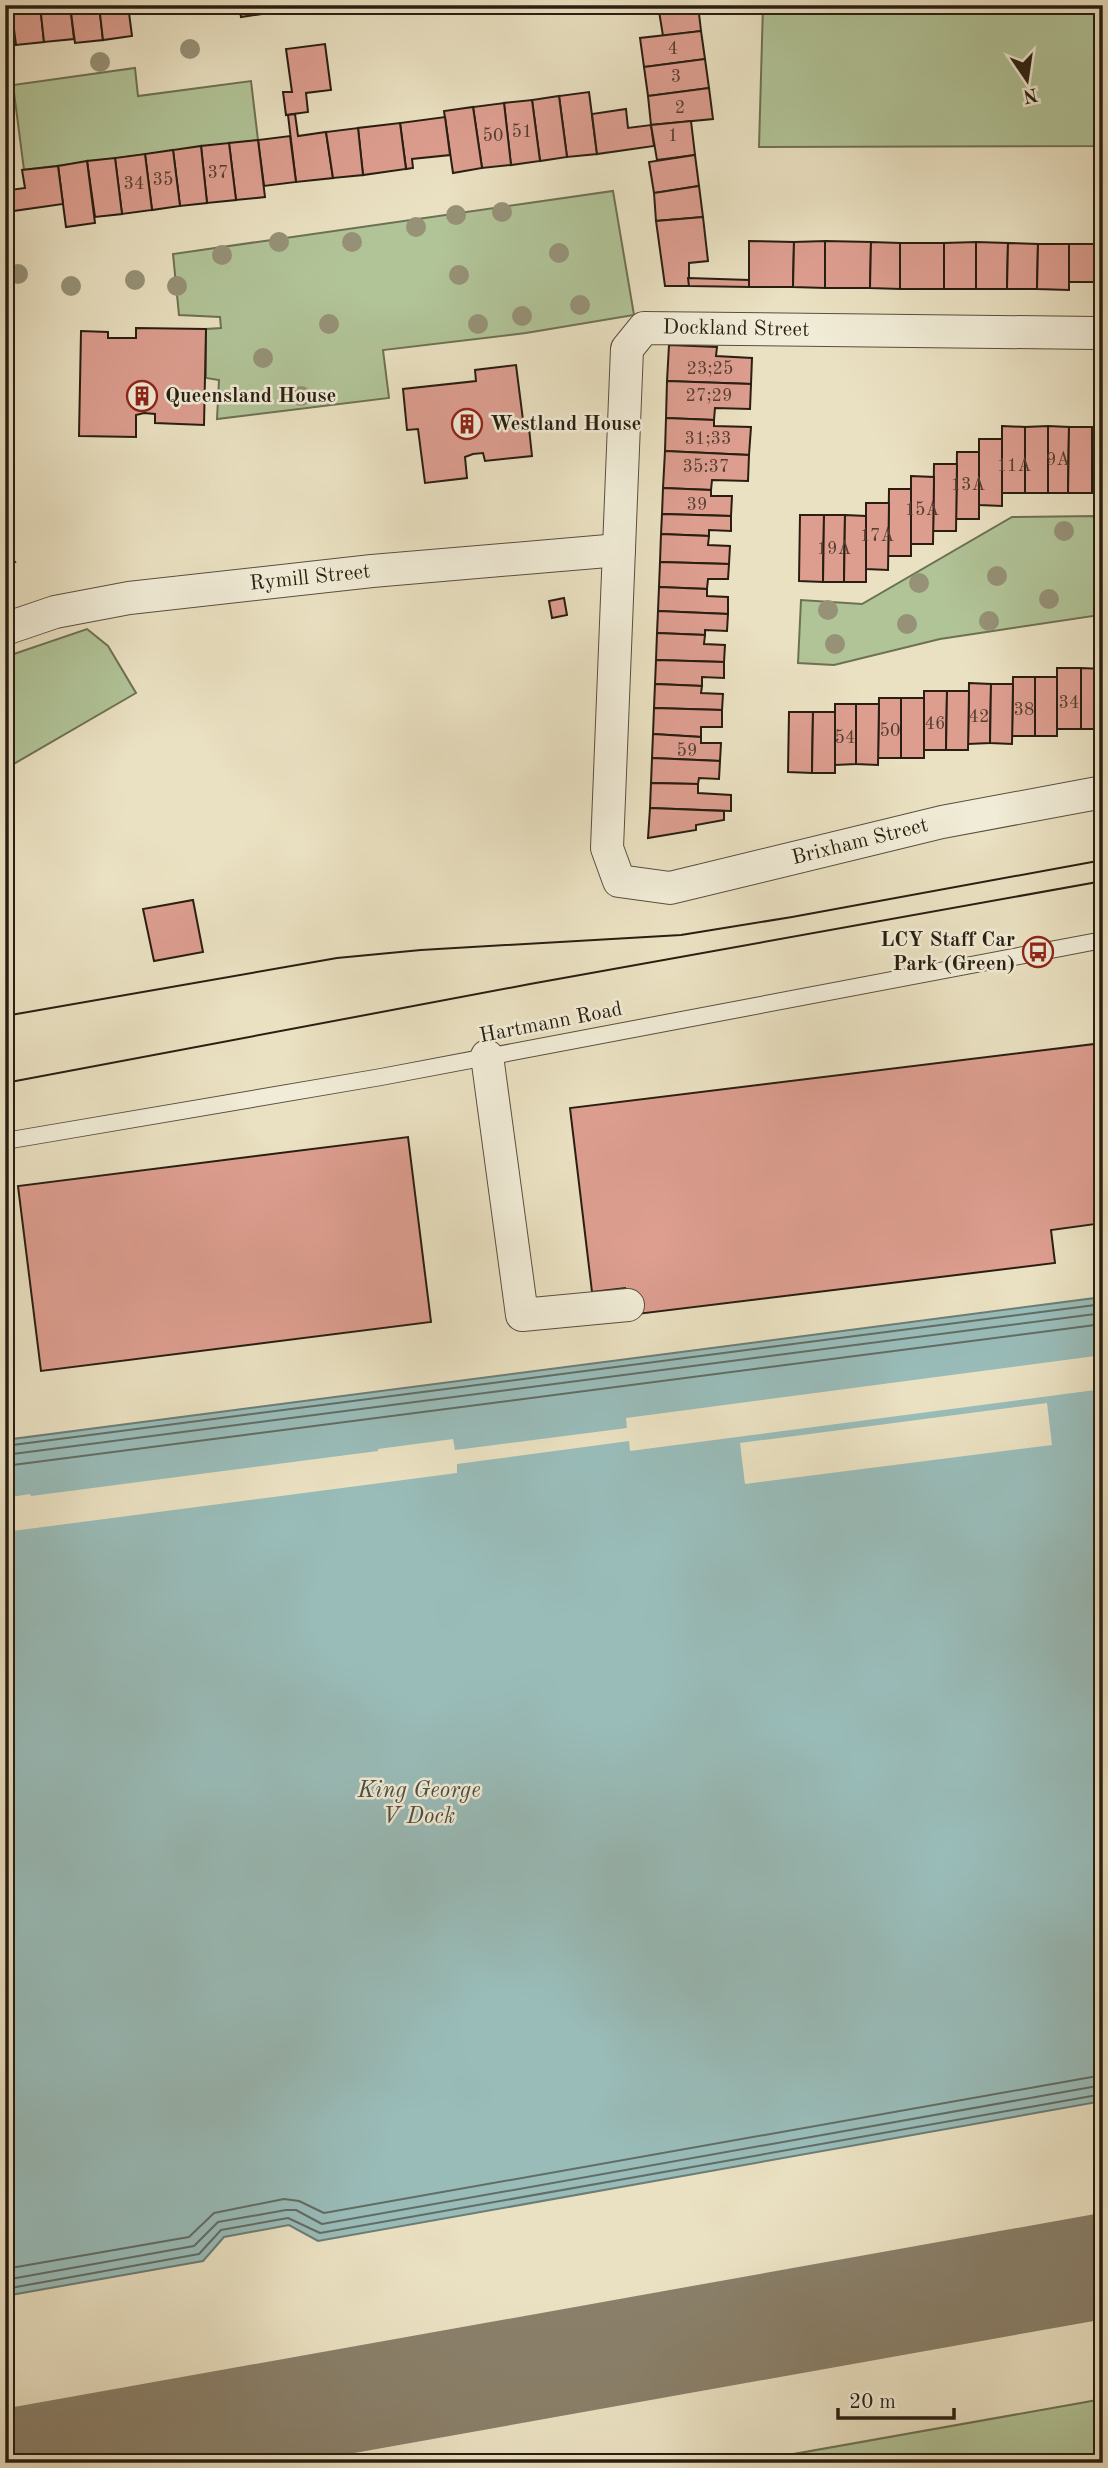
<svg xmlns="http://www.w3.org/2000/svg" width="1108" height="2468" font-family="'Old Standard TT',serif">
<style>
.green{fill:#b1c498;stroke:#6d7154;stroke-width:2}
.water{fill:#99bcb9;stroke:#6c7d76;stroke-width:2}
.pier{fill:#eae1c2}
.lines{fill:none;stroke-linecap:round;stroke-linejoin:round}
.shore{stroke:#616d65;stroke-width:2}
.taxiway{stroke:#8a806a;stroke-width:105}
.building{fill:#dd9e90;stroke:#291e11;stroke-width:2}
.lane-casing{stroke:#594f3d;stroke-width:18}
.street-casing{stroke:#594f3d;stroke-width:34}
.lane{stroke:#f1ecd7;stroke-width:16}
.street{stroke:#f1ecd7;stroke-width:32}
.tram{stroke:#291e11;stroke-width:2}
.tree{fill:#969177}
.labels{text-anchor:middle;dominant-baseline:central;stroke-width:5;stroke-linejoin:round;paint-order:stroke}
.number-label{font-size:18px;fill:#563e31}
.street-label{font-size:21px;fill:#291e11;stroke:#f1ecd7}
.poi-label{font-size:21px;font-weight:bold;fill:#291e11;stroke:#f1ecd7;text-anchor:start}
.water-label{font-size:23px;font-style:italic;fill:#4b4d43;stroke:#f1ecd7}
</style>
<rect width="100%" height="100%" fill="#eae1c2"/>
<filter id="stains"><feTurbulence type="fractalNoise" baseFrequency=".00286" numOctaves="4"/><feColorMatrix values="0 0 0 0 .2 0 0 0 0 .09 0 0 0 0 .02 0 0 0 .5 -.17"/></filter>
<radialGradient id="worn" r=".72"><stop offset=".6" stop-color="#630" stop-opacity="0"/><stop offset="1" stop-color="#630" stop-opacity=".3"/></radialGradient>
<!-- green -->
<g class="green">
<path d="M 763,5 L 1103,5 L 1103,146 L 759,147 Z"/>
<path d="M 135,68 L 138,96 L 251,81 L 258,140 L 24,170 L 13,85 Z"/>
<path d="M 613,191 L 634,315 L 526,333 L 383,350 L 389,398 L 217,419 L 219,380 L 206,378 L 206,329 L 221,328 L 220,317 L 179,315 L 173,254 Z"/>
<path d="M 1096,516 L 1103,527 L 1100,615 L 940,639 L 834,665 L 798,663 L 801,600 L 862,604 L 1012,517 Z"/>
<path d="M 87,629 L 108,646 L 136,693 L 5,769 L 5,657 Z"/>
<path d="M 1103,2399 L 1103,2463 L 743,2463 Z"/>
</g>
<!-- water -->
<path class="water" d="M 1103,1297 L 1103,2101 L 318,2241 L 289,2225 L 224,2237 L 203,2261 L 5,2296 L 5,1440 Z"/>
<!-- pier -->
<g class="pier">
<path d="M 1103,1355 L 1103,1389 L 630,1451 L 629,1441 L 457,1464 L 457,1473 L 5,1532 L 5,1498 L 30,1494 L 31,1496 L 378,1451 L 378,1449 L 453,1439 L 455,1450 L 627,1428 L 626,1418 Z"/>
<path d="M 1047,1403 L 1052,1445 L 745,1484 L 740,1443 Z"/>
</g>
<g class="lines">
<!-- shore -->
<g class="shore">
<path d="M 5,1446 L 1103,1304"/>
<path d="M 5,1455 L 1103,1313"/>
<path d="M 5,1466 L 1103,1324"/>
<path d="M 5,2269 L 189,2237 L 214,2213 L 284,2199 L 299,2201 L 324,2213 L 1103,2075"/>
<path d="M 5,2280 L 194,2246 L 218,2222 L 286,2210 L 296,2210 L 322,2224 L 1103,2085"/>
<path d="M 5,2289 L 199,2254 L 221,2230 L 288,2218 L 320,2233 L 1103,2094"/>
</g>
<!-- taxiway -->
<path class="taxiway" d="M 5,2462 L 1103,2266"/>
</g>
<!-- building -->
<g class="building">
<path d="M 5,5 L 11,5 L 16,45 L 5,47 Z"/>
<path d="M 11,5 L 40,5 L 44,42 L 16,45 Z"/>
<path d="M 40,5 L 70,5 L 74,39 L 44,42 Z"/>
<path d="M 70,5 L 99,5 L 103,40 L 75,43 Z"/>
<path d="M 99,5 L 128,5 L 132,36 L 103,40 Z"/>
<path d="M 239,5 L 268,5 L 269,13 L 241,17 Z"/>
<path d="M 268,5 L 297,5 L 298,9 L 269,13 Z"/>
<path d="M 297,5 L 327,5 L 327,6 L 298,9 Z"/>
<path d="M 658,5 L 698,5 L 701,31 L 663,36 Z"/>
<path d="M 701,31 L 705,59 L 644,67 L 640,38 Z"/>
<path d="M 325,44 L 331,90 L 306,93 L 308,112 L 286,115 L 283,92 L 292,92 L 286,49 Z"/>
<path d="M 705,59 L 709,88 L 648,96 L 644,67 Z"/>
<path d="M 709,88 L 713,119 L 651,125 L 648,96 Z"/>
<path d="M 589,92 L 597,154 L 567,157 L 559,96 Z"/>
<path d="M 559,96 L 567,157 L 540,161 L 532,100 Z"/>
<path d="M 532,100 L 540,161 L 511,165 L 504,103 Z"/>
<path d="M 504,103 L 511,165 L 482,168 L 473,107 Z"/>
<path d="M 473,107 L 482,168 L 453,173 L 444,111 Z"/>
<path d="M 626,109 L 628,128 L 651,125 L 654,146 L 597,154 L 592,114 Z"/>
<path d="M 295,114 L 298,136 L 326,132 L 333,178 L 296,182 L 288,115 Z"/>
<path d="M 445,117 L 450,155 L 412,159 L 413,168 L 406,169 L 400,123 Z"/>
<path d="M 691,121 L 695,155 L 657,160 L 651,125 Z"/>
<path d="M 400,123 L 406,169 L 363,175 L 358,128 Z"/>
<path d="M 358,128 L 363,175 L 333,178 L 326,132 Z"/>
<path d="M 290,136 L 296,182 L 264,186 L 258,140 Z"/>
<path d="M 258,140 L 265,197 L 236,200 L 229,143 Z"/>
<path d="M 229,143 L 236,200 L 207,203 L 201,146 Z"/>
<path d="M 201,146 L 207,203 L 180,206 L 173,150 Z"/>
<path d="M 173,150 L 180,206 L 152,210 L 145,154 Z"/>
<path d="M 145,154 L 152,210 L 122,214 L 115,158 Z"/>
<path d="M 695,155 L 699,186 L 654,193 L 649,162 Z"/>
<path d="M 115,158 L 122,214 L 95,217 L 87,161 Z"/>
<path d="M 87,161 L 95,223 L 66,227 L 58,166 Z"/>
<path d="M 58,166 L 63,204 L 13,211 L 10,190 L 25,188 L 22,170 Z"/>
<path d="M 699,186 L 703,217 L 656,221 L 654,193 Z"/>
<path d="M 10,190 L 13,211 L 6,212 L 9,226 L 5,226 L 5,191 Z"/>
<path d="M 703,217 L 708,261 L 689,263 L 689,286 L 665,286 L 656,221 Z"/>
<path d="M 749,241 L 794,242 L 793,287 L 749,287 Z"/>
<path d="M 825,241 L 825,288 L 793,287 L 794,242 Z"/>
<path d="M 825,241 L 871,242 L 870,288 L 825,288 Z"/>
<path d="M 871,242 L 900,243 L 900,289 L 870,288 Z"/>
<path d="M 976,242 L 976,289 L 944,289 L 944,243 Z"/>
<path d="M 976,242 L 1008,243 L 1007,289 L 976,289 Z"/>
<rect x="900" y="243" width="44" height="46"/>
<path d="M 1008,243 L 1038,244 L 1037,289 L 1007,289 Z"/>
<path d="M 1038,244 L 1069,244 L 1069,290 L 1037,289 Z"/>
<rect x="1069" y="244" width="34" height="38"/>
<path d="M 688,278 L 749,280 L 749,287 L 689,286 Z"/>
<path d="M 136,328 L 206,329 L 204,425 L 155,423 L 155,414 L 144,413 L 136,415 L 136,437 L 79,436 L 81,331 L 108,332 L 108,338 L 136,338 Z"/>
<path d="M 669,345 L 717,347 L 716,356 L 752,358 L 751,384 L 667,381 Z"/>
<path d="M 516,365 L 523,420 L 528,419 L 532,456 L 485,461 L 483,453 L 473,454 L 465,457 L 467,478 L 425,483 L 418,429 L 407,430 L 403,389 L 476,381 L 475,370 Z"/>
<path d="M 667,381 L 751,384 L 750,409 L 715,408 L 714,420 L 666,418 Z"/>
<path d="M 666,418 L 714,420 L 714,426 L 751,427 L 749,455 L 665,451 Z"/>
<path d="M 1002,426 L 1025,427 L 1025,493 L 1002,493 Z"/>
<path d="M 1048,426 L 1069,427 L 1068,493 L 1048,493 Z"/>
<path d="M 1048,426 L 1048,493 L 1025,493 L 1025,427 Z"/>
<path d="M 1069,427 L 1092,427 L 1092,493 L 1068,493 Z"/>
<path d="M 979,439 L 1002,439 L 1002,506 L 979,505 Z"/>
<path d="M 665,451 L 749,455 L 748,481 L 712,480 L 711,490 L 663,488 Z"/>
<path d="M 957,452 L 979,452 L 979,519 L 956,519 Z"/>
<path d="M 934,464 L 957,464 L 956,531 L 933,531 Z"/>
<path d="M 911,476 L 934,477 L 933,544 L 911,544 Z"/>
<path d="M 663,488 L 711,490 L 711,496 L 732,496 L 731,516 L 662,514 Z"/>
<path d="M 889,489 L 911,489 L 911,556 L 888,556 Z"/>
<path d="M 866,503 L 889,503 L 888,570 L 866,569 Z"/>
<path d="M 662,514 L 731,516 L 731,531 L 709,530 L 709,536 L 661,534 Z"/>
<path d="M 800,515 L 824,515 L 823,582 L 799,581 Z"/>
<path d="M 824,515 L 845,515 L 844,582 L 823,582 Z"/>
<path d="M 845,515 L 866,516 L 866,582 L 844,582 Z"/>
<path d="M 661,534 L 709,536 L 708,545 L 730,546 L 729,564 L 660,562 Z"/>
<path d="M 5,550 L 15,562 L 5,566 Z"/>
<path d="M 660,562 L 729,564 L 728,579 L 708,579 L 707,589 L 659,587 Z"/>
<path d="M 659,587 L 707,589 L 707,596 L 728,597 L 728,614 L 658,611 Z"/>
<path d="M 564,598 L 567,615 L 552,618 L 549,601 Z"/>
<path d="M 658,611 L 728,614 L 727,631 L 705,630 L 705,635 L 657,633 Z"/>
<path d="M 657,633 L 705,635 L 704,644 L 725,645 L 724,662 L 656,660 Z"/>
<path d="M 656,660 L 724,662 L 724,678 L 702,677 L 702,686 L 655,684 Z"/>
<rect x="1057" y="668" width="24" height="61"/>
<path d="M 1081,668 L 1103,669 L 1103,729 L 1081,729 Z"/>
<path d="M 1013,677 L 1035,677 L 1035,736 L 1012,736 Z"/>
<rect x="1035" y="677" width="22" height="59"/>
<path d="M 969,683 L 991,684 L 990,743 L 968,744 Z"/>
<path d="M 655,684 L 702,686 L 701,693 L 723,694 L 722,710 L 654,708 Z"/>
<path d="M 991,684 L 1013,684 L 1012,744 L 990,743 Z"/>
<path d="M 924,691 L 947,691 L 946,750 L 924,750 Z"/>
<path d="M 947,691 L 969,691 L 968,750 L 946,750 Z"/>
<path d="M 879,698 L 901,698 L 901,758 L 878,758 Z"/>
<rect x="901" y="698" width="23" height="60"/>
<path d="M 835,704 L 856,704 L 856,764 L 835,765 Z"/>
<path d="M 856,704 L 879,704 L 878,765 L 856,764 Z"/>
<path d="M 654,708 L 722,710 L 722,727 L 701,727 L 701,737 L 653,734 Z"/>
<path d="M 789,712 L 813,712 L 812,773 L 788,772 Z"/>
<path d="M 813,712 L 835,712 L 835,773 L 812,773 Z"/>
<path d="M 653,734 L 701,737 L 701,743 L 721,743 L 720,761 L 652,758 Z"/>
<path d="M 652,758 L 720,761 L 719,779 L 699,778 L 698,784 L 651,783 Z"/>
<path d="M 651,783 L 698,784 L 698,793 L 731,795 L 731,811 L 650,808 Z"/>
<path d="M 650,808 L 724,811 L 724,820 L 696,825 L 696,830 L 648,838 Z"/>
<path d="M 193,900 L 203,952 L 154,961 L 143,909 Z"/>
<path d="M 1103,1043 L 1103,1223 L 1051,1230 L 1055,1263 L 629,1315 L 625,1288 L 592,1292 L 570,1108 Z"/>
<path d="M 408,1137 L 431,1322 L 41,1371 L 18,1186 Z"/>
</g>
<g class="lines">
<!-- lane casing -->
<g class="lane-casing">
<path id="lane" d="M 5,1141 L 381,1077 L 1103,940"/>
</g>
<!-- street casing -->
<g class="street-casing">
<g id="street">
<path d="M 1096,333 L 644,328 L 627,349 L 607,848 L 619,881 L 670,888 L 942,822 L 1103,792"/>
<path d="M 5,629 L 55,612 L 129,598 L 372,571 L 619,550"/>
<path d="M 487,1056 L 522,1315 L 628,1305"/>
</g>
</g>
<!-- lane -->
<use href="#lane" class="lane"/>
<!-- street -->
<use href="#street" class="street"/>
<!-- tram -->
<g class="tram">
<path d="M 5,1016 L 337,958 L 421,950 L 681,935 L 792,917 L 1103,860"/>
<path d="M 5,1083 L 530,984 L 1103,881"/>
</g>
</g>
<!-- trees -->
<g class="tree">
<circle cx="190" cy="49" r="10"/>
<circle cx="100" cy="62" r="10"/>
<circle cx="502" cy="212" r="10"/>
<circle cx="456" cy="215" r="10"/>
<circle cx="416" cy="227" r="10"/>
<circle cx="279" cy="242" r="10"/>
<circle cx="352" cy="242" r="10"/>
<circle cx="559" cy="253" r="10"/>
<circle cx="222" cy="255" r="10"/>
<circle cx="18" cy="274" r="10"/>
<circle cx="459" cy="275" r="10"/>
<circle cx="135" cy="280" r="10"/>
<circle cx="71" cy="286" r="10"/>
<circle cx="177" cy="286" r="10"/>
<circle cx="580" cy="305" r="10"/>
<circle cx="522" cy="316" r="10"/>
<circle cx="329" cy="324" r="10"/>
<circle cx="478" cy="324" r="10"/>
<circle cx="263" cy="358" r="10"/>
<circle cx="301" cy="396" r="10"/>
<circle cx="1064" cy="531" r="10"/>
<circle cx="997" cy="576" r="10"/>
<circle cx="919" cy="583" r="10"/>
<circle cx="1049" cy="599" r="10"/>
<circle cx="828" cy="610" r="10"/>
<circle cx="989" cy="621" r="10"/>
<circle cx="907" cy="624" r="10"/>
<circle cx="835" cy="644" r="10"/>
</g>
<!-- icons -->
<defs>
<g id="building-ring" transform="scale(1.575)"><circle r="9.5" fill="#f1ecd7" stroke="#8f2418" stroke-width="1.5"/><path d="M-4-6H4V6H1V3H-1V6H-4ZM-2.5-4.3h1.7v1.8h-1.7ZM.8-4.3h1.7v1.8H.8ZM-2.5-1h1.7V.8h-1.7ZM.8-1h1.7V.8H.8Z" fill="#8f2418"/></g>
<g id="bus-ring" transform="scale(1.575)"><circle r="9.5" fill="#f1ecd7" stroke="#8f2418" stroke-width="1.5"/><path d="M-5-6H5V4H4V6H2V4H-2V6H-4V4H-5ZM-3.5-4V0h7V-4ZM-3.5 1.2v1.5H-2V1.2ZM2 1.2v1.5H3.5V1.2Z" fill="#8f2418"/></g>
</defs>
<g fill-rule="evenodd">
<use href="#building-ring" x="142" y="396"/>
<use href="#building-ring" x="467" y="424"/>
<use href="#bus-ring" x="1038" y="952"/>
</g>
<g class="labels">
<!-- number labels -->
<g class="number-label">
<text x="673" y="49">4</text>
<text x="676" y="77">3</text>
<text x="680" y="108">2</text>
<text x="522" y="132">51</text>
<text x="493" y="136">50</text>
<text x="673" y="136">1</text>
<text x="218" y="173">37</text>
<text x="163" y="180">35</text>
<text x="134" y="184">34</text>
<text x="710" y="369">23;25</text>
<text x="709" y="396">27;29</text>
<text x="708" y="439">31;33</text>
<text x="1058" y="460">9A</text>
<text x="1014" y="466">11A</text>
<text x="706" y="467">35:37</text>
<text x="968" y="485">13A</text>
<text x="697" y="505">39</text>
<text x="922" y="510">15A</text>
<text x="877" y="536">17A</text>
<text x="834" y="549">19A</text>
<text x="1069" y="703">34</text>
<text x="1024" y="710">38</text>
<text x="979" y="717">42</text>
<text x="935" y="724">46</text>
<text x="890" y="731">50</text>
<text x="845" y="738">54</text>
<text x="687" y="751">59</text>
</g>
<!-- street labels -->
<g class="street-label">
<text transform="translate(736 329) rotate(1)">Dockland Street</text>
<text transform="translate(310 578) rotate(-6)">Rymill Street</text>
<text transform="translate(860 842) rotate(-14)">Brixham Street</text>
<text transform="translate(551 1023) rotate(-11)">Hartmann Road</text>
</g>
<!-- poi labels -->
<g class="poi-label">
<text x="165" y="396">Queensland House</text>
<text x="490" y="424">Westland House</text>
<text x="1015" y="940" text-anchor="end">LCY Staff Car<tspan x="1015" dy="24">Park (Green)</tspan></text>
</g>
<!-- water labels -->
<g class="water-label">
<text x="419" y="1790">King George<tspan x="419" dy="26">V Dock</tspan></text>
</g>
</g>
<!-- margin -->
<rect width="1108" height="2468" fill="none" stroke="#eae1c2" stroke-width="28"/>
<rect x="7" y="7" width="1094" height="2454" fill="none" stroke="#291e11" stroke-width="3.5"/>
<rect x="14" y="14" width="1080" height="2440" fill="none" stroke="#291e11" stroke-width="2"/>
<!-- north arrow -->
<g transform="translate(1027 80) rotate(167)" stroke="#f1ecd7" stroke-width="5" paint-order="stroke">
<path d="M0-5L12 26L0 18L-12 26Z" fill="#291e11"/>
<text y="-10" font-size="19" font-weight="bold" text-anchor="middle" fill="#291e11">N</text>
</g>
<!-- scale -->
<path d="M838 2408v10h116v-10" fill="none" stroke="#291e11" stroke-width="3.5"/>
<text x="849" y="2408" font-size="21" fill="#291e11" stroke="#f1ecd7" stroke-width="5" paint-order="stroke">20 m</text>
<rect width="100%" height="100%" filter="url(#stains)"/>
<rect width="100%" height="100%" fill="url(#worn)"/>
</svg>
